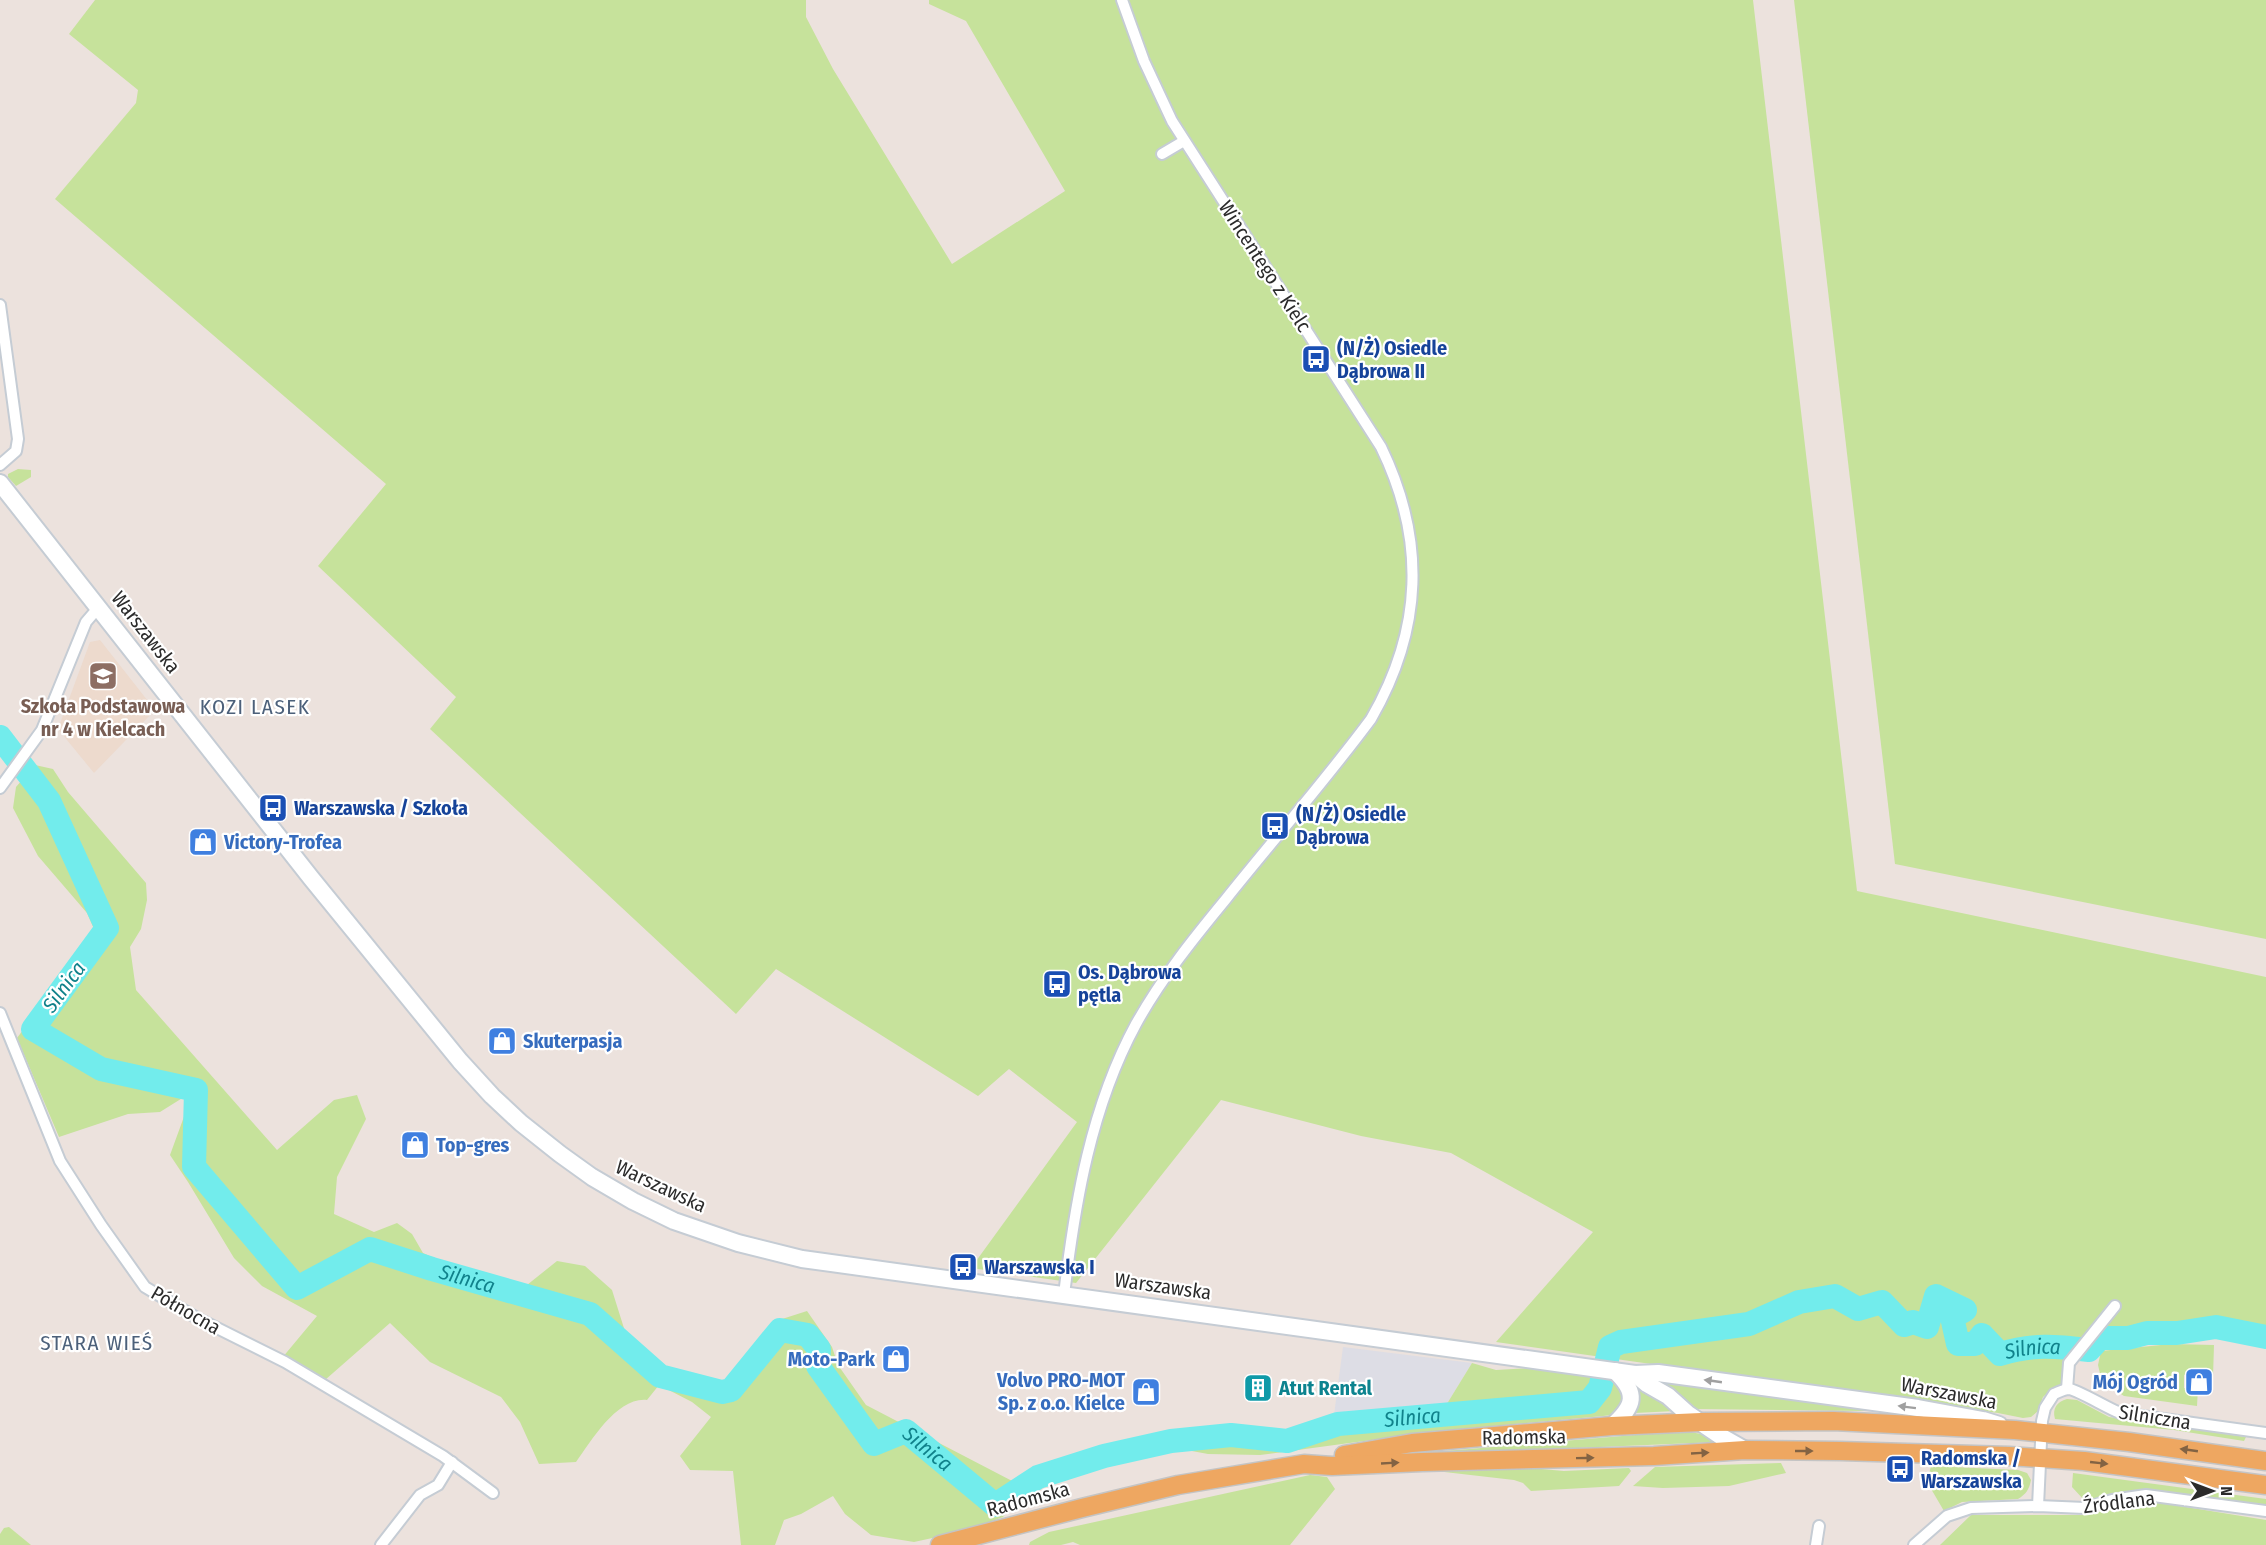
<svg xmlns="http://www.w3.org/2000/svg" width="2266" height="1545" font-family="'Fira Sans Condensed',sans-serif">
<style>
.industrial{fill:#dddde5}
.education{fill:#eddacd}
.green{fill:#c6e29b}
.lines{fill:none;stroke-linecap:round;stroke-linejoin:round}
.river{stroke:#72ecec;stroke-width:24}
.street-casing{stroke:#c5ccd4;stroke-width:14}
.secondary-casing{stroke:#c5ccd4;stroke-width:20}
.primary-casing{stroke:#c4c4c4;stroke-width:21}
.street{stroke:#fff;stroke-width:10}
.secondary{stroke:#fff;stroke-width:16}
.primary{stroke:#eea761;stroke-width:18}
.oneway{fill:#a0a0a0}
.oneway2{fill:#836343}
.labels{text-anchor:middle;dominant-baseline:central;stroke-width:4.5;stroke-linejoin:round;paint-order:stroke}
.street-label{font-size:20px;fill:#2b2b2b;stroke:#fff}
.transit-label{font-size:20px;font-weight:bold;fill:#164399;stroke:#fff;text-anchor:start}
.education-label{font-size:20px;font-weight:bold;fill:#785e54;stroke:#fff}
.shop-label{font-size:20px;font-weight:bold;fill:#366cbe;stroke:#fff;text-anchor:start}
.culture-label{font-size:20px;font-weight:bold;fill:#0d838f;stroke:#fff;text-anchor:start}
.neighbourhood-label{font-size:21px;letter-spacing:1.5px;fill:#4c607a;stroke:#fff}
.water-label{font-size:21px;font-style:italic;fill:#10828b;stroke:#fff}
</style>
<rect width="100%" height="100%" fill="#ece2dd"/>
<!-- industrial -->
<path class="industrial" d="M 1343,1347 L 1472,1363 L 1445,1407 L 1340,1418 L 1334,1415 Z"/>
<!-- education -->
<path class="education" d="M 100,640 L 155,710 L 94,773 L 58,729 L 90,642 Z"/>
<!-- green -->
<g class="green">
<path d="M 95,0 L 806,0 L 806,17 L 833,69 L 952,264 L 1065,191 L 966,21 L 929,4 L 929,0 L 1753,0 L 1857,891 L 2266,977 L 2266,1341 L 2211,1337 L 2096,1348 L 2086,1343 L 2065,1382 L 2051,1390 L 2043,1397 L 2038,1411 L 2031,1417 L 2023,1418 L 1998,1413 L 1496,1342 L 1593,1232 L 1451,1153 L 1361,1136 L 1221,1100 L 1076,1283 L 971,1268 L 1077,1122 L 1009,1069 L 978,1096 L 776,969 L 736,1014 L 430,729 L 456,697 L 318,566 L 386,484 L 55,199 L 136,103 L 138,90 L 69,34 Z"/>
<path d="M 1794,0 L 2266,0 L 2266,939 L 1895,864 Z"/>
<path d="M 18,469 L 31,470 L 31,477 L 16,486 L 8,477 L 8,474 Z"/>
<path d="M 35,765 L 53,769 L 68,792 L 146,883 L 147,900 L 141,929 L 130,947 L 136,990 L 277,1150 L 334,1100 L 357,1095 L 366,1119 L 337,1177 L 334,1214 L 374,1232 L 397,1223 L 412,1234 L 423,1253 L 465,1272 L 522,1289 L 557,1261 L 585,1266 L 612,1290 L 628,1341 L 661,1374 L 730,1387 L 746,1355 L 782,1319 L 807,1311 L 832,1347 L 838,1365 L 866,1405 L 1016,1483 L 1021,1494 L 1003,1517 L 969,1530 L 914,1542 L 871,1535 L 845,1514 L 833,1496 L 801,1514 L 784,1520 L 775,1545 L 741,1545 L 733,1471 L 690,1470 L 680,1456 L 711,1417 L 692,1402 L 659,1385 L 647,1400 C 617,1397 592,1440 576,1462 L 539,1464 L 520,1422 L 501,1397 L 430,1362 L 390,1323 L 325,1380 L 282,1358 L 317,1316 L 262,1286 L 234,1258 L 188,1182 L 170,1155 L 189,1103 L 184,1097 L 160,1112 L 128,1114 L 59,1137 L 17,1038 L 90,941 L 94,929 L 87,913 L 38,856 L 13,808 L 16,787 Z"/>
<path d="M 2171,1344 L 2214,1345 L 2213,1377 L 2184,1375 L 2184,1388 L 2198,1389 L 2197,1406 L 2124,1396 L 2102,1382 L 2098,1365 L 2101,1351 Z"/>
<path d="M 1472,1363 L 1496,1370 L 1532,1368 L 1615,1381 L 1623,1394 L 1622,1405 L 1611,1415 L 1603,1416 L 1438,1431 L 1260,1455 L 1208,1454 L 1181,1449 L 1175,1443 L 1188,1438 L 1217,1434 L 1253,1431 L 1278,1434 L 1310,1429 L 1340,1418 L 1445,1407 Z"/>
<path d="M 1655,1381 L 1863,1408 L 1866,1411 L 1693,1409 Z"/>
<path d="M 1636,1386 L 1646,1390 L 1675,1411 L 1635,1413 L 1639,1405 Z"/>
<path d="M 2067,1399 L 2077,1400 L 2109,1417 L 2246,1437 L 2244,1441 L 2174,1430 L 2055,1419 C 2052,1408 2057,1402 2067,1399 Z"/>
<path d="M 1671,1432 C 1689,1432 1702,1431 1717,1442 L 1433,1454 L 1433,1452 Z"/>
<path d="M 1781,1463 L 1786,1473 L 1729,1486 L 1663,1488 L 1633,1486 L 1655,1467 Z"/>
<path d="M 1931,1466 L 2018,1470 L 2027,1473 L 2031,1480 C 2029,1490 2026,1494 2018,1499 L 1962,1502 L 1944,1511 L 1927,1482 Z"/>
<path d="M 1518,1467 L 1564,1471 L 1629,1468 L 1631,1471 L 1619,1486 L 1531,1491 L 1523,1483 L 1514,1480 L 1427,1470 Z"/>
<path d="M 2073,1473 L 2266,1499 L 2266,1506 L 2146,1490 L 2084,1500 L 2072,1487 Z"/>
<path d="M 1310,1475 L 1327,1477 L 1335,1489 L 1290,1545 L 1080,1545 L 1073,1542 L 1061,1545 L 1029,1545 L 1030,1542 L 1049,1532 Z"/>
<path d="M 2149,1501 L 2266,1520 L 2266,1545 L 1940,1545 L 1971,1515 L 2085,1515 Z"/>
<path d="M 9,1527 L 31,1545 L 0,1545 L 0,1534 L 4,1528 Z"/>
</g>
<g class="lines">
<!-- river -->
<path class="river" id="s1" d="M 0,737 L 49,801 L 107,928 L 33,1029 L 101,1069 L 196,1090 L 194,1167 L 297,1288 L 370,1249 L 432,1269 L 590,1314 L 660,1376 L 722,1392 L 731,1390 L 780,1330 L 808,1335 L 819,1349 L 818,1366 L 874,1444 L 906,1431 L 995,1505 L 1038,1477 L 1104,1456 L 1171,1441 L 1231,1435 L 1287,1441 L 1338,1424 L 1589,1402 L 1600,1388 L 1610,1347 L 1621,1342 L 1749,1324 L 1799,1302 L 1835,1296 L 1858,1309 L 1882,1302 L 1904,1325 L 1913,1322 L 1927,1327 L 1936,1296 L 1965,1310 L 1952,1317 L 1958,1344 L 1975,1344 L 1982,1335 L 2000,1354 C 2034,1344 2054,1346 2089,1350 L 2100,1338 L 2128,1338 L 2147,1333 L 2177,1333 L 2216,1327 L 2266,1337"/>
<!-- street casing -->
<g class="street-casing">
<g id="street">
<path d="M 1162,154 L 1184,141"/>
<path d="M 0,305 L 18,439 L 16,451 L 0,465"/>
<path d="M 0,788 L 42,730 L 86,622 L 98,608"/>
<path d="M 0,1013 L 60,1161 L 101,1225 L 145,1287 L 197,1318 L 285,1362 L 443,1456 L 493,1493"/>
<path d="M 1064,1295 C 1075,1202 1091,1107 1136,1024 C 1161,979 1193,939 1226,899 C 1274,839 1325,781 1371,719 C 1423,629 1426,540 1381,447 L 1172,121 L 1144,61 L 1122,0"/>
<path d="M 2067,1389 L 2069,1363 L 2115,1306"/>
<path d="M 2038,1506 L 2042,1421 L 2045,1408 L 2054,1394 C 2059,1392 2064,1389 2069,1389 C 2078,1390 2107,1408 2120,1413 L 2266,1433"/>
<path d="M 381,1545 L 420,1495 L 438,1485 L 452,1462"/>
<path d="M 1816,1545 L 1819,1526"/>
<path d="M 1914,1545 L 1947,1516 L 1971,1508 L 2038,1506 L 2085,1508 L 2112,1500 L 2146,1495 L 2266,1511"/>
</g>
</g>
<!-- secondary casing -->
<g class="secondary-casing">
<g id="secondary">
<path d="M 0,483 L 311,878 L 460,1061 L 492,1096 L 521,1123 L 560,1154 L 592,1177 L 633,1201 L 674,1221 L 738,1243 L 802,1259 L 1635,1374 L 1658,1373 L 1918,1408 L 1983,1420 L 1999,1425"/>
<path d="M 1635,1374 L 1647,1384 L 1668,1396 L 1688,1414 L 1722,1437 L 1745,1450"/>
<path d="M 1612,1426 C 1635,1406 1638,1393 1615,1371"/>
</g>
</g>
<!-- primary casing -->
<g class="primary-casing">
<g id="primary">
<path d="M 1344,1455 L 1412,1443 L 1612,1426 L 1701,1422 L 1833,1421 L 2015,1430 L 2129,1442 L 2266,1461"/>
<path d="M 940,1545 L 1082,1508 L 1178,1485 L 1304,1464 L 1332,1466 L 1422,1462 L 1654,1456 L 1745,1450 L 1840,1451 L 2009,1456 L 2084,1461 L 2266,1485"/>
</g>
</g>
<!-- street -->
<use href="#street" class="street"/>
<!-- secondary -->
<use href="#secondary" class="secondary"/>
<!-- primary -->
<use href="#primary" class="primary"/>
</g>
<!-- one-way arrows -->
<defs><path id="oneway-solid" d="M-6-.8H1V-3.2L6.5 0L1 3.2V.8H-6Z" transform="scale(1.5)"/></defs>
<g class="oneway">
<use href="#oneway-solid" transform="translate(1713 1381) rotate(-172)"/>
<use href="#oneway-solid" transform="translate(1907 1407) rotate(-173)"/>
</g>
<g class="oneway2">
<use href="#oneway-solid" transform="translate(2189 1450) rotate(-172)"/>
<use href="#oneway-solid" transform="translate(1804 1451)"/>
<use href="#oneway-solid" transform="translate(1700 1453) rotate(-3)"/>
<use href="#oneway-solid" transform="translate(1585 1458) rotate(-1)"/>
<use href="#oneway-solid" transform="translate(1390 1463) rotate(-3)"/>
<use href="#oneway-solid" transform="translate(2099 1463) rotate(6)"/>
</g>
<!-- icons -->
<defs>
<g id="bus-square" transform="scale(1.5)"><rect x="-9" y="-9" width="18" height="18" rx="4" fill="#1a4fb4" stroke="#fff"/><path d="M-5-6H5V4H4V6H2V4H-2V6H-4V4H-5ZM-3.5-4V0h7V-4ZM-3.5 1.2v1.5H-2V1.2ZM2 1.2v1.5H3.5V1.2Z" fill="#fff"/></g>
<g id="school-square" transform="scale(1.5)"><rect x="-9" y="-9" width="18" height="18" rx="4" fill="#8d6e63" stroke="#fff"/><path d="M0-5L7-2L0 1L-7-2ZM-4 1L0 2.5L4 1V4Q0 6-4 4Z" fill="#fff"/></g>
<g id="shop-square" transform="scale(1.5)"><rect x="-9" y="-9" width="18" height="18" rx="4" fill="#3f7fe0" stroke="#fff"/><path d="M-5-2.5h2.3a2.7 3.5 0 0 1 5.4 0H5L5.5 6h-11ZM-1.5-2.5h3a1.5 2.3 0 0 0-3 0Z" fill="#fff"/></g>
<g id="building-square" transform="scale(1.5)"><rect x="-9" y="-9" width="18" height="18" rx="4" fill="#0f9aa8" stroke="#fff"/><path d="M-4-6H4V6H1V3H-1V6H-4ZM-2.5-4.3h1.7v1.8h-1.7ZM.8-4.3h1.7v1.8H.8ZM-2.5-1h1.7V.8h-1.7ZM.8-1h1.7V.8H.8Z" fill="#fff"/></g>
</defs>
<g fill-rule="evenodd">
<use href="#bus-square" x="1316" y="359"/>
<use href="#school-square" x="103" y="676"/>
<use href="#bus-square" x="273" y="808"/>
<use href="#bus-square" x="1275" y="826"/>
<use href="#shop-square" x="203" y="842"/>
<use href="#bus-square" x="1057" y="984"/>
<use href="#shop-square" x="502" y="1041"/>
<use href="#shop-square" x="415" y="1145"/>
<use href="#bus-square" x="963" y="1267"/>
<use href="#shop-square" x="896" y="1359"/>
<use href="#shop-square" x="2199" y="1382"/>
<use href="#building-square" x="1258" y="1388"/>
<use href="#shop-square" x="1146" y="1392"/>
<use href="#bus-square" x="1900" y="1469"/>
</g>
<g class="labels">
<!-- street labels -->
<g class="street-label">
<text transform="translate(1265 266) rotate(57)">Wincentego z Kielc</text>
<text transform="translate(146 632) rotate(52)">Warszawska</text>
<text transform="translate(661 1186) rotate(25)">Warszawska</text>
<text transform="translate(1163 1286) rotate(8)">Warszawska</text>
<text transform="translate(186 1310) rotate(30)">Północna</text>
<text transform="translate(1949 1393) rotate(11)">Warszawska</text>
<text transform="translate(2155 1417) rotate(9)">Silniczna</text>
<text transform="translate(1524 1437) rotate(-1)">Radomska</text>
<text transform="translate(1028 1499) rotate(-15)">Radomska</text>
<text transform="translate(2119 1502) rotate(-7)">Źródlana</text>
</g>
<!-- transit labels -->
<g class="transit-label">
<text x="1337" y="348">(N/Ż) Osiedle<tspan x="1337" dy="23">Dąbrowa II</tspan></text>
<text x="294" y="808">Warszawska / Szkoła</text>
<text x="1296" y="814">(N/Ż) Osiedle<tspan x="1296" dy="23">Dąbrowa</tspan></text>
<text x="1078" y="972">Os. Dąbrowa<tspan x="1078" dy="23">pętla</tspan></text>
<text x="984" y="1267">Warszawska I</text>
<text x="1921" y="1458">Radomska /<tspan x="1921" dy="23">Warszawska</tspan></text>
</g>
<!-- education labels -->
<g class="education-label">
<text x="103" y="706">Szkoła Podstawowa<tspan x="103" dy="23">nr 4 w Kielcach</tspan></text>
</g>
<!-- shop labels -->
<g class="shop-label">
<text x="224" y="842">Victory-Trofea</text>
<text x="523" y="1041">Skuterpasja</text>
<text x="436" y="1145">Top-gres</text>
<text x="875" y="1359" text-anchor="end">Moto-Park</text>
<text x="1125" y="1380" text-anchor="end">Volvo PRO-MOT<tspan x="1125" dy="23">Sp. z o.o. Kielce</tspan></text>
<text x="2178" y="1382" text-anchor="end">Mój Ogród</text>
</g>
<!-- culture labels -->
<g class="culture-label">
<text x="1279" y="1388">Atut Rental</text>
</g>
<!-- neighbourhood labels -->
<g class="neighbourhood-label">
<text x="255" y="707">KOZI LASEK</text>
<text x="97" y="1343">STARA WIEŚ</text>
</g>
<!-- water labels -->
<g class="water-label">
<text transform="translate(64 987) rotate(-54)">Silnica</text>
<text stroke="none"><textPath href="#s1" startOffset="942">Silnica</textPath></text>
<text stroke="none"><textPath href="#s1" startOffset="2830">Silnica</textPath></text>
<text stroke="none"><textPath href="#s1" startOffset="2058">Silnica</textPath></text>
<text stroke="none"><textPath href="#s1" startOffset="1536">Silnica</textPath></text>
</g>
</g>
<!-- north arrow -->
<g transform="translate(2212 1491) rotate(90)" stroke="#ffffff" stroke-width="4.5" paint-order="stroke">
<path d="M0-4.5L10 22L0 15L-10 22Z" fill="#2b2b2b"/>
<text y="-9" font-size="16" font-weight="bold" text-anchor="middle" fill="#2b2b2b">N</text>
</g>
</svg>
